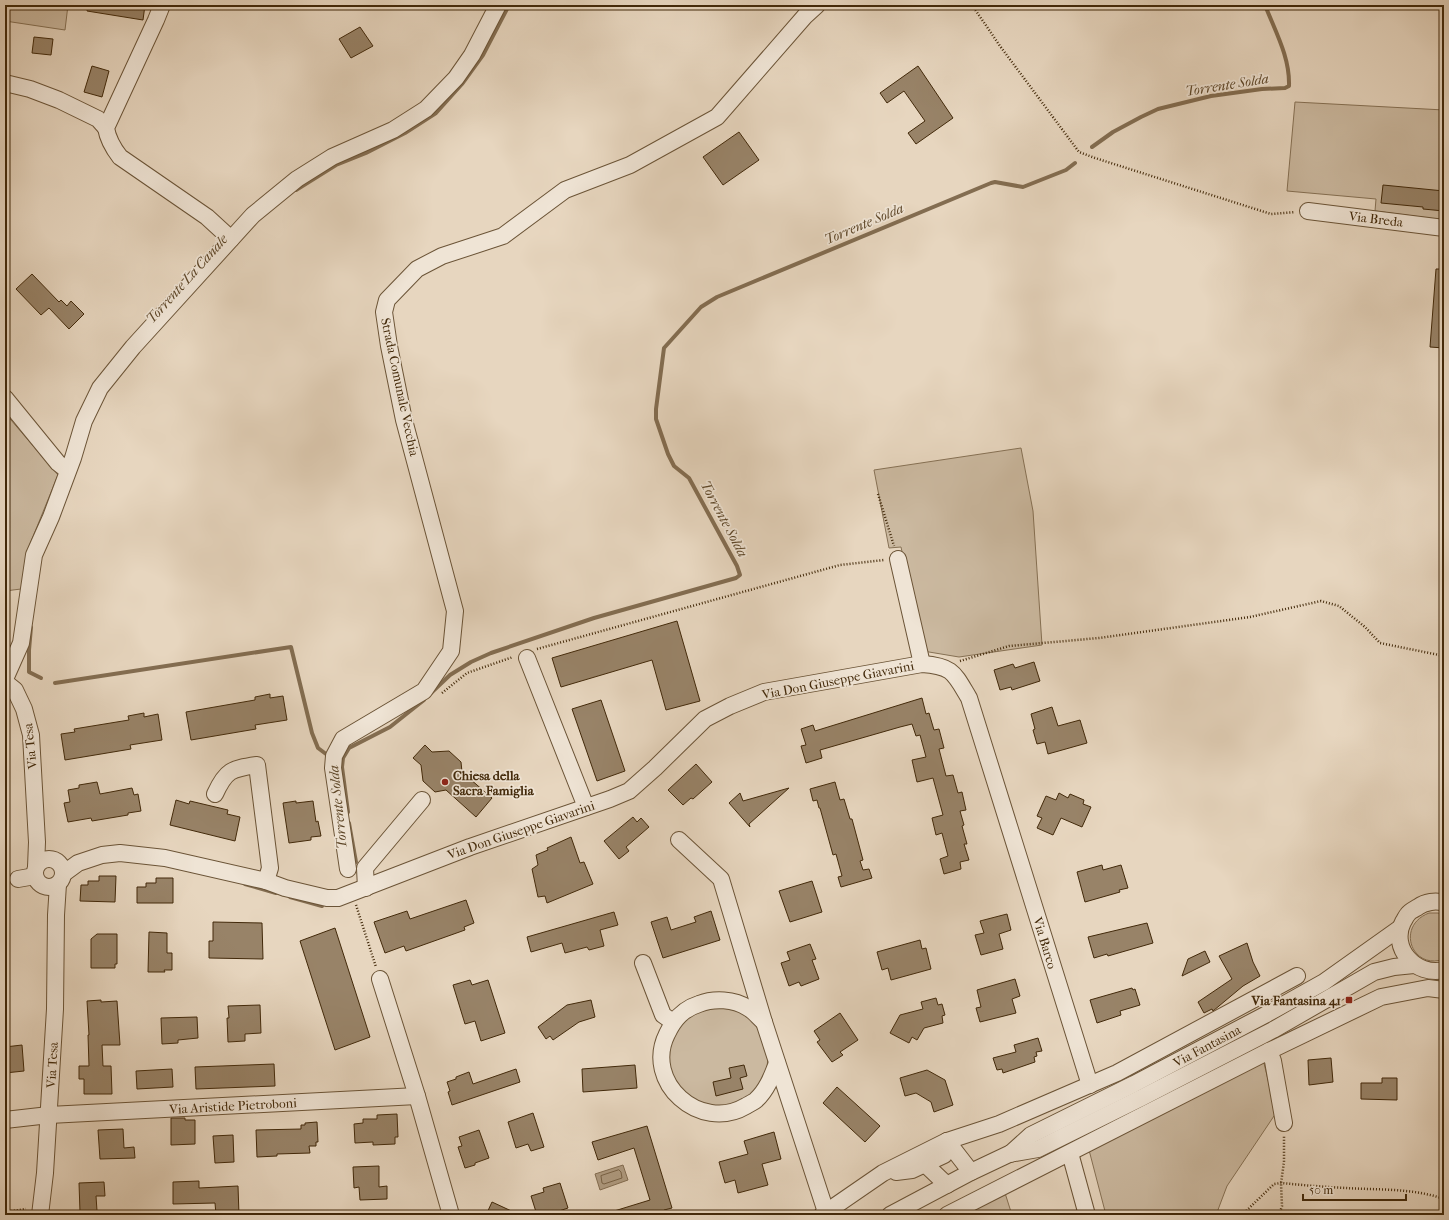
<svg xmlns="http://www.w3.org/2000/svg" width="1449" height="1220" font-family="'IM FELL French Canon',serif">
<style>
.green{fill:#cbb9a0;stroke:#867155}
.water{fill:#af9b81;stroke:#836d51}
.lines{fill:none;stroke-linecap:round;stroke-linejoin:round}
.shore{stroke:#786246;stroke-width:1}
.stream{stroke:#836d51;stroke-width:4}
.building{fill:#988368;stroke:#42290a}
.minor-casing{stroke:#6b5437;stroke-width:18}
.path{stroke:#42290a;stroke-width:2.5;stroke-dasharray:1 2;stroke-linecap:butt}
.minor{stroke:#efe4d5;stroke-width:16}
.poi-dot{fill:#8f2418;stroke:#efe4d5;stroke-width:1.5}
.labels{text-anchor:middle;dominant-baseline:central;stroke-width:3.5;stroke-linejoin:round;paint-order:stroke}
.street-label{font-size:13px;fill:#42290a;stroke:#efe4d5}
.poi-label{font-size:13px;font-weight:bold;fill:#42290a;stroke:#efe4d5;text-anchor:start}
.water-label{font-size:14px;font-style:italic;fill:#5d4628;stroke:#efe4d5}
</style>
<rect width="100%" height="100%" fill="#e7d6bf"/>
<filter id="stains"><feTurbulence type="fractalNoise" baseFrequency=".005" numOctaves="4"/><feColorMatrix values="0 0 0 0 .2 0 0 0 0 .09 0 0 0 0 .02 0 0 0 .5 -.17"/></filter>
<radialGradient id="worn" r=".72"><stop offset=".6" stop-color="#630" stop-opacity="0"/><stop offset="1" stop-color="#630" stop-opacity=".3"/></radialGradient>
<!-- green -->
<g class="green">
<path d="M 5,5 L 68,5 L 65,30 L 5,21 Z"/>
<path d="M 1295,102 L 1444,110 L 1444,220 L 1375,211 L 1376,199 L 1287,191 Z"/>
<path d="M 5,413 L 58,475 L 30,544 L 21,589 L 5,591 Z"/>
<path d="M 1021,448 L 1033,511 L 1042,645 L 959,657 L 923,651 L 901,547 L 889,548 L 874,470 Z"/>
<path d="M 1429,913 L 1438,913 L 1444,915 L 1444,959 C 1412,971 1395,926 1429,913 Z"/>
<circle cx="718" cy="1057" r="50"/>
<path d="M 1263,1059 L 1276,1113 L 1227,1186 L 1216,1215 L 1106,1215 L 1089,1150 Z"/>
<path d="M 1005,1193 L 1012,1215 L 963,1215 Z"/>
</g>
<!-- water -->
<path class="water" d="M 623,1165 L 628,1180 L 600,1190 L 595,1174 Z"/>
<g class="lines">
<!-- shore -->
<path class="shore" d="M 619,1170 L 621,1172 L 622,1178 L 604,1184 L 602,1183 L 601,1176 Z"/>
<!-- stream -->
<g class="stream">
<path d="M 1092,147 L 1113,132 L 1141,117 L 1158,109 L 1211,96 L 1262,89 L 1285,88 L 1289,86 C 1290,57 1275,31 1265,5"/>
<path d="M 296,190 L 336,165 L 366,153 L 405,133 L 436,113 L 462,84 L 483,55 L 509,5"/>
<path d="M 31,627 L 29,650 L 29,672 L 41,678"/>
<path d="M 55,683 L 291,647 L 312,733 L 318,748 L 326,754"/>
<path d="M 431,693 L 450,675 L 471,662 L 491,653 L 594,618 L 736,578 L 740,575 L 737,566 L 689,478 L 674,466 L 668,454 L 656,419 L 656,409 L 664,348 L 701,307 L 717,297 L 991,183 L 995,182 L 1023,187 L 1066,170 L 1075,163"/>
<path d="M 348,812 L 342,767 L 343,758 L 349,748 L 390,727 L 424,700"/>
<path d="M 349,823 L 356,862"/>
<path d="M 245,884 L 276,893"/>
<path d="M 290,897 L 322,906"/>
</g>
</g>
<!-- building -->
<g class="building">
<path d="M 88,5 L 145,5 L 143,20 L 87,11 Z"/>
<path d="M 360,27 L 373,46 L 351,58 L 339,39 Z"/>
<path d="M 34,37 L 53,39 L 51,55 L 32,53 Z"/>
<path d="M 92,66 L 109,71 L 102,97 L 84,92 Z"/>
<path d="M 918,66 L 953,118 L 916,144 L 908,133 L 925,121 L 904,91 L 887,103 L 880,93 Z"/>
<path d="M 739,132 L 759,160 L 723,185 L 703,157 Z"/>
<path d="M 1383,185 L 1444,191 L 1444,211 L 1423,209 L 1423,207 L 1381,203 Z"/>
<path d="M 1436,269 L 1444,269 L 1444,348 L 1430,347 Z"/>
<path d="M 32,274 L 59,302 L 61,300 L 67,306 L 71,301 L 84,314 L 69,329 L 49,308 L 41,315 L 16,289 Z"/>
<path d="M 677,621 L 700,701 L 666,710 L 652,660 L 561,687 L 552,658 Z"/>
<path d="M 1034,662 L 1040,681 L 1012,690 L 1011,687 L 1000,690 L 994,670 L 1013,664 L 1015,668 Z"/>
<path d="M 270,694 L 270,698 L 283,696 L 287,720 L 255,725 L 256,729 L 191,740 L 186,712 L 255,700 L 255,697 Z"/>
<path d="M 922,698 L 926,714 L 929,713 L 934,730 L 939,729 L 944,748 L 939,749 L 946,776 L 953,775 L 958,793 L 962,792 L 966,810 L 960,811 L 964,825 L 962,826 L 967,844 L 964,844 L 969,860 L 960,862 L 961,869 L 944,874 L 940,859 L 948,856 L 942,833 L 936,835 L 932,818 L 943,815 L 933,778 L 917,782 L 912,760 L 926,757 L 920,735 L 916,736 L 912,724 L 900,727 L 820,750 L 822,758 L 806,763 L 801,746 L 806,745 L 801,729 L 813,725 L 815,731 Z"/>
<path d="M 601,700 L 625,771 L 597,781 L 572,709 Z"/>
<path d="M 1052,707 L 1058,726 L 1080,720 L 1087,743 L 1048,754 L 1045,742 L 1037,744 L 1033,730 L 1035,729 L 1031,714 Z"/>
<path d="M 144,713 L 144,717 L 158,714 L 162,740 L 130,745 L 131,749 L 65,760 L 61,734 L 75,732 L 74,729 L 129,720 L 128,716 Z"/>
<path d="M 425,745 L 432,752 L 449,751 L 461,762 L 462,772 L 492,798 L 476,817 L 446,790 L 435,792 L 423,781 L 421,765 L 413,758 Z"/>
<path d="M 696,764 L 712,782 L 693,799 L 691,798 L 683,805 L 668,790 Z"/>
<path d="M 97,782 L 100,794 L 132,788 L 134,795 L 138,794 L 141,811 L 128,813 L 128,815 L 92,821 L 91,818 L 68,822 L 64,803 L 70,802 L 68,790 L 79,788 L 79,785 Z"/>
<path d="M 835,782 L 840,800 L 844,799 L 850,819 L 852,819 L 863,860 L 860,861 L 863,870 L 869,869 L 872,878 L 841,887 L 838,877 L 842,876 L 836,854 L 833,855 L 820,808 L 819,808 L 817,800 L 813,801 L 810,789 Z"/>
<path d="M 789,788 L 749,824 L 750,827 L 729,803 L 740,793 L 743,801 Z"/>
<path d="M 1059,793 L 1068,798 L 1070,794 L 1084,800 L 1083,804 L 1091,807 L 1082,827 L 1061,818 L 1053,835 L 1037,828 L 1042,818 L 1037,816 L 1046,796 L 1056,800 Z"/>
<path d="M 176,800 L 189,804 L 190,801 L 228,810 L 227,814 L 240,817 L 235,841 L 170,825 Z"/>
<path d="M 296,801 L 296,803 L 313,801 L 316,822 L 318,821 L 321,836 L 311,837 L 311,840 L 289,843 L 283,803 Z"/>
<path d="M 633,817 L 637,822 L 641,818 L 649,827 L 626,847 L 629,851 L 619,859 L 604,841 Z"/>
<path d="M 571,837 L 580,863 L 584,862 L 593,884 L 547,903 L 545,896 L 538,897 L 532,869 L 538,865 L 536,855 L 548,850 L 547,848 Z"/>
<path d="M 1102,865 L 1103,870 L 1121,865 L 1128,888 L 1119,890 L 1120,892 L 1085,902 L 1077,872 Z"/>
<path d="M 99,876 L 116,876 L 115,902 L 80,901 L 81,885 L 88,885 L 88,881 L 99,881 Z"/>
<path d="M 156,878 L 173,878 L 173,903 L 137,903 L 137,887 L 146,887 L 146,883 L 156,883 Z"/>
<path d="M 812,881 L 822,912 L 790,922 L 779,891 Z"/>
<path d="M 466,900 L 474,923 L 464,927 L 465,930 L 406,951 L 404,946 L 385,953 L 374,922 L 407,911 L 410,919 Z"/>
<path d="M 711,911 L 720,940 L 663,958 L 651,922 L 667,917 L 671,930 L 696,922 L 694,917 Z"/>
<path d="M 614,912 L 618,925 L 600,930 L 604,946 L 589,950 L 587,947 L 565,953 L 562,943 L 531,952 L 527,937 Z"/>
<path d="M 1007,914 L 1011,930 L 999,934 L 1003,949 L 981,955 L 975,935 L 984,933 L 980,921 Z"/>
<path d="M 213,922 L 262,923 L 263,959 L 209,958 L 209,941 L 213,941 Z"/>
<path d="M 1147,923 L 1153,943 L 1108,956 L 1107,954 L 1094,958 L 1088,937 Z"/>
<path d="M 335,928 L 370,1037 L 335,1050 L 300,941 Z"/>
<path d="M 149,932 L 167,933 L 167,953 L 172,953 L 172,970 L 164,970 L 165,972 L 148,972 Z"/>
<path d="M 97,934 L 117,934 L 117,964 L 115,964 L 115,968 L 91,968 L 91,939 Z"/>
<path d="M 920,940 L 922,949 L 926,948 L 931,969 L 891,980 L 888,968 L 882,970 L 877,952 Z"/>
<path d="M 1247,943 L 1253,962 L 1260,976 L 1243,986 L 1213,1011 L 1212,1009 L 1204,1013 L 1198,1002 L 1232,979 L 1219,956 Z"/>
<path d="M 810,944 L 816,959 L 812,960 L 819,979 L 801,986 L 799,982 L 789,986 L 781,963 L 790,960 L 787,952 Z"/>
<path d="M 1205,951 L 1210,962 L 1182,976 L 1188,959 Z"/>
<path d="M 1015,979 L 1020,996 L 1012,999 L 1016,1013 L 980,1022 L 976,1008 L 981,1007 L 977,990 Z"/>
<path d="M 470,980 L 472,985 L 488,980 L 505,1033 L 481,1041 L 475,1021 L 465,1024 L 453,985 Z"/>
<path d="M 1132,988 L 1133,990 L 1135,989 L 1140,1005 L 1120,1011 L 1121,1015 L 1097,1023 L 1090,1000 Z"/>
<path d="M 936,998 L 938,1005 L 942,1004 L 945,1015 L 942,1016 L 943,1023 L 924,1028 L 917,1040 L 912,1037 L 909,1043 L 890,1033 L 900,1015 L 923,1009 L 921,1002 Z"/>
<path d="M 101,1000 L 101,1002 L 117,1001 L 120,1045 L 102,1045 L 103,1066 L 111,1066 L 112,1094 L 84,1094 L 84,1079 L 79,1079 L 79,1066 L 89,1066 L 88,1035 L 89,1035 L 87,1001 Z"/>
<path d="M 591,1000 L 595,1017 L 579,1022 L 553,1040 L 550,1036 L 546,1039 L 538,1027 L 567,1005 Z"/>
<path d="M 260,1005 L 261,1033 L 245,1034 L 245,1041 L 228,1042 L 227,1018 L 229,1018 L 228,1006 Z"/>
<path d="M 840,1013 L 858,1040 L 840,1052 L 843,1055 L 832,1062 L 817,1042 L 820,1040 L 814,1031 Z"/>
<path d="M 197,1017 L 198,1038 L 178,1040 L 178,1043 L 162,1044 L 161,1018 Z"/>
<path d="M 1038,1038 L 1042,1051 L 1036,1052 L 1037,1056 L 1034,1057 L 1035,1062 L 1003,1073 L 1002,1069 L 997,1070 L 993,1058 L 1016,1052 L 1014,1045 Z"/>
<path d="M 22,1045 L 24,1071 L 5,1073 L 5,1047 Z"/>
<path d="M 1331,1058 L 1333,1082 L 1309,1085 L 1308,1060 Z"/>
<path d="M 274,1064 L 275,1086 L 196,1089 L 195,1067 Z"/>
<path d="M 635,1065 L 637,1088 L 583,1092 L 582,1069 Z"/>
<path d="M 744,1065 L 747,1076 L 740,1078 L 743,1089 L 716,1096 L 713,1082 L 731,1078 L 729,1068 Z"/>
<path d="M 172,1069 L 173,1087 L 137,1089 L 136,1071 Z"/>
<path d="M 516,1069 L 520,1082 L 452,1105 L 448,1092 L 450,1091 L 447,1082 L 456,1079 L 456,1077 L 469,1072 L 473,1084 Z"/>
<path d="M 927,1070 L 945,1080 L 953,1105 L 934,1112 L 931,1102 L 916,1093 L 905,1096 L 900,1078 Z"/>
<path d="M 1382,1078 L 1397,1078 L 1397,1100 L 1361,1099 L 1361,1083 L 1382,1083 Z"/>
<path d="M 837,1087 L 880,1126 L 865,1142 L 823,1103 Z"/>
<path d="M 533,1113 L 544,1147 L 531,1151 L 528,1144 L 516,1148 L 508,1122 Z"/>
<path d="M 397,1114 L 398,1137 L 395,1137 L 395,1144 L 373,1145 L 373,1142 L 355,1143 L 354,1124 L 363,1123 L 363,1119 L 377,1119 L 377,1115 Z"/>
<path d="M 171,1118 L 185,1118 L 185,1120 L 195,1120 L 195,1144 L 171,1145 Z"/>
<path d="M 317,1122 L 318,1142 L 316,1142 L 316,1146 L 309,1146 L 310,1153 L 277,1154 L 277,1156 L 257,1157 L 256,1130 L 301,1129 L 301,1125 L 305,1125 L 305,1123 Z"/>
<path d="M 647,1126 L 672,1208 L 664,1210 L 665,1215 L 611,1215 L 611,1212 L 650,1200 L 634,1148 L 598,1160 L 592,1142 Z"/>
<path d="M 123,1129 L 124,1148 L 134,1147 L 135,1158 L 100,1159 L 98,1130 Z"/>
<path d="M 479,1130 L 489,1158 L 475,1163 L 475,1165 L 465,1168 L 458,1147 L 462,1146 L 459,1137 Z"/>
<path d="M 774,1132 L 781,1159 L 762,1164 L 768,1185 L 738,1193 L 735,1180 L 725,1183 L 719,1162 L 748,1154 L 744,1141 Z"/>
<path d="M 233,1135 L 234,1162 L 215,1163 L 213,1136 Z"/>
<path d="M 379,1166 L 379,1187 L 387,1186 L 387,1199 L 360,1200 L 359,1187 L 354,1188 L 353,1167 Z"/>
<path d="M 199,1181 L 199,1188 L 238,1186 L 239,1215 L 216,1215 L 215,1203 L 173,1204 L 173,1182 Z"/>
<path d="M 104,1182 L 105,1196 L 96,1196 L 97,1211 L 80,1212 L 79,1183 Z"/>
<path d="M 560,1183 L 568,1208 L 559,1211 L 560,1215 L 537,1215 L 531,1196 L 544,1192 L 543,1188 Z"/>
<path d="M 492,1202 L 520,1215 L 486,1215 Z"/>
</g>
<g class="lines">
<!-- minor casing -->
<g class="minor-casing">
<g id="minor">
<path d="M 162,5 L 156,20 L 106,128 C 108,140 113,148 120,157 L 207,217 L 231,239"/>
<path d="M 5,83 L 30,89 L 59,100 L 98,119 L 106,128"/>
<path d="M 1308,211 L 1444,228"/>
<path d="M 5,398 L 58,463 L 67,470"/>
<path d="M 898,559 L 922,664"/>
<path d="M 527,658 L 586,807"/>
<path d="M 5,679 L 21,643 L 34,555 L 51,517 L 73,458 L 84,421 L 100,388 L 133,347 L 253,215 L 297,179 L 332,157 L 393,130 L 426,109 L 456,78 L 472,55 L 498,5"/>
<path d="M 5,682 L 15,690 L 24,709 L 31,735 L 37,842 L 36,867"/>
<path d="M 215,794 C 226,770 231,769 257,765 L 270,868 L 266,881"/>
<path d="M 679,840 L 721,879 L 764,1022 L 826,1212"/>
<circle cx="49" cy="873" r="14"/>
<path d="M 348,869 L 333,768 L 334,756 L 343,739 L 424,691 L 451,651 L 455,611 L 404,420 L 389,346 L 384,312 L 387,300 L 417,269 L 442,256 L 503,236 L 565,190 L 630,165 L 717,117 L 805,16 L 817,5"/>
<path d="M 63,874 L 78,863 L 102,855 L 120,853 L 165,858 L 266,881 L 285,888 L 327,898 L 338,898 L 470,847 L 610,799 L 629,791 L 655,768 L 705,719 L 730,706 L 764,692 L 922,664 C 953,666 954,673 969,698 L 1090,1085"/>
<path d="M 18,879 L 35,876"/>
<path d="M 366,888 L 365,868 L 422,800"/>
<path d="M 1444,903 C 1436,900 1425,902 1418,907 C 1415,909 1410,911 1408,914 C 1406,916 1405,919 1403,922 C 1390,948 1416,977 1444,970"/>
<path d="M 643,963 L 663,1015 L 673,1022"/>
<path d="M 380,979 L 417,1096 L 451,1215"/>
<path d="M 764,1022 C 759,1018 754,1011 748,1008 C 734,999 714,998 699,1004 C 683,1009 674,1019 667,1034 C 643,1082 700,1133 746,1106 C 749,1104 754,1102 756,1100 C 767,1090 772,1076 777,1063"/>
<path d="M 1269,1051 L 1273,1061 L 1284,1123"/>
<path d="M 5,1120 L 49,1115 L 417,1096"/>
<path d="M 947,1141 L 971,1172"/>
<path d="M 1070,1153 L 1087,1215"/>
<path d="M 1010,1154 L 1031,1135 L 1134,1084 L 1265,1015 L 1324,982 L 1400,928"/>
<path d="M 926,1165 L 947,1185"/>
<path d="M 896,1172 L 912,1170 L 944,1155 L 947,1141"/>
<path d="M 40,1215 L 45,1173 L 55,1009 L 56,915 L 58,884"/>
<path d="M 822,1215 L 883,1173 L 947,1141 L 999,1124 L 1117,1073 L 1297,976"/>
<path d="M 890,1215 L 971,1172 L 1009,1154 L 1038,1149 L 1141,1098 L 1273,1030 L 1374,972 L 1394,967 L 1414,965"/>
<path d="M 947,1215 L 1269,1051 L 1381,997 L 1428,988 L 1444,990"/>
</g>
</g>
<!-- path -->
<g class="path">
<path d="M 972,5 L 1000,46 L 1079,152 L 1095,158 L 1271,214 L 1295,212"/>
<path d="M 878,494 L 894,546"/>
<path d="M 537,649 L 840,565 L 884,560"/>
<path d="M 960,661 L 1009,646 L 1099,638 L 1250,617 L 1321,601 L 1339,606 L 1365,627 L 1380,643 L 1444,656"/>
<path d="M 442,693 L 467,673 L 513,657"/>
<path d="M 356,905 L 376,967"/>
<path d="M 5,1212 L 26,1209"/>
<path d="M 1242,1215 L 1274,1184 L 1281,1183 C 1302,1185 1324,1187 1346,1188 C 1378,1190 1413,1188 1444,1199"/>
<path d="M 1279,1215 L 1282,1206 L 1281,1183 L 1284,1162 L 1284,1136"/>
</g>
<!-- minor -->
<use href="#minor" class="minor"/>
</g>
<!-- markers -->
<g class="poi-dot">
<circle cx="445" cy="782" r="4"/>
<rect x="1345" y="996" width="8" height="8" rx="2"/>
</g>
<g class="labels">
<!-- street labels -->
<g class="street-label">
<text transform="translate(1376 219) rotate(7)">Via Breda</text>
<text transform="translate(400 387) rotate(78)">Strada Comunale Vecchia</text>
<text transform="translate(838 680) rotate(-11)">Via Don Giuseppe Giavarini</text>
<text transform="translate(30 746) rotate(-96)">Via Tesa</text>
<text transform="translate(521 830) rotate(-19)">Via Don Giuseppe Giavarini</text>
<text transform="translate(1045 943) rotate(73)">Via Barco</text>
<text transform="translate(1207 1046) rotate(-28)">Via Fantasina</text>
<text transform="translate(52 1065) rotate(-87)">Via Tesa</text>
<text transform="translate(233 1106) rotate(-3)">Via Aristide Pietroboni</text>
</g>
<!-- poi labels -->
<g class="poi-label">
<text x="453" y="775">Chiesa della<tspan x="453" dy="15">Sacra Famiglia</tspan></text>
<text x="1341" y="1000" text-anchor="end">Via Fantasina 41</text>
</g>
<!-- water labels -->
<g class="water-label">
<text transform="translate(1227 85) rotate(-9)">Torrente Solda</text>
<text transform="translate(864 224) rotate(-23)">Torrente Solda</text>
<text transform="translate(187 279) rotate(-48)">Torrente La Canale</text>
<text transform="translate(724 519) rotate(62)">Torrente Solda</text>
<text transform="translate(338 807) rotate(-96)">Torrente Solda</text>
</g>
</g>
<!-- margin -->
<rect width="1449" height="1220" fill="none" stroke="#e7d6bf" stroke-width="20"/>
<rect x="6" y="6" width="1437" height="1208" fill="none" stroke="#42290a" stroke-width="2"/>
<rect x="10" y="10" width="1429" height="1200" fill="none" stroke="#42290a"/>
<!-- scale -->
<path d="M1303 1194v6h103v-6" fill="none" stroke="#42290a" stroke-width="2"/>
<text x="1309" y="1194" font-size="12" fill="#42290a" stroke="#efe4d5" stroke-width="3" paint-order="stroke">50 m</text>
<rect width="100%" height="100%" filter="url(#stains)"/>
<rect width="100%" height="100%" fill="url(#worn)"/>
</svg>
